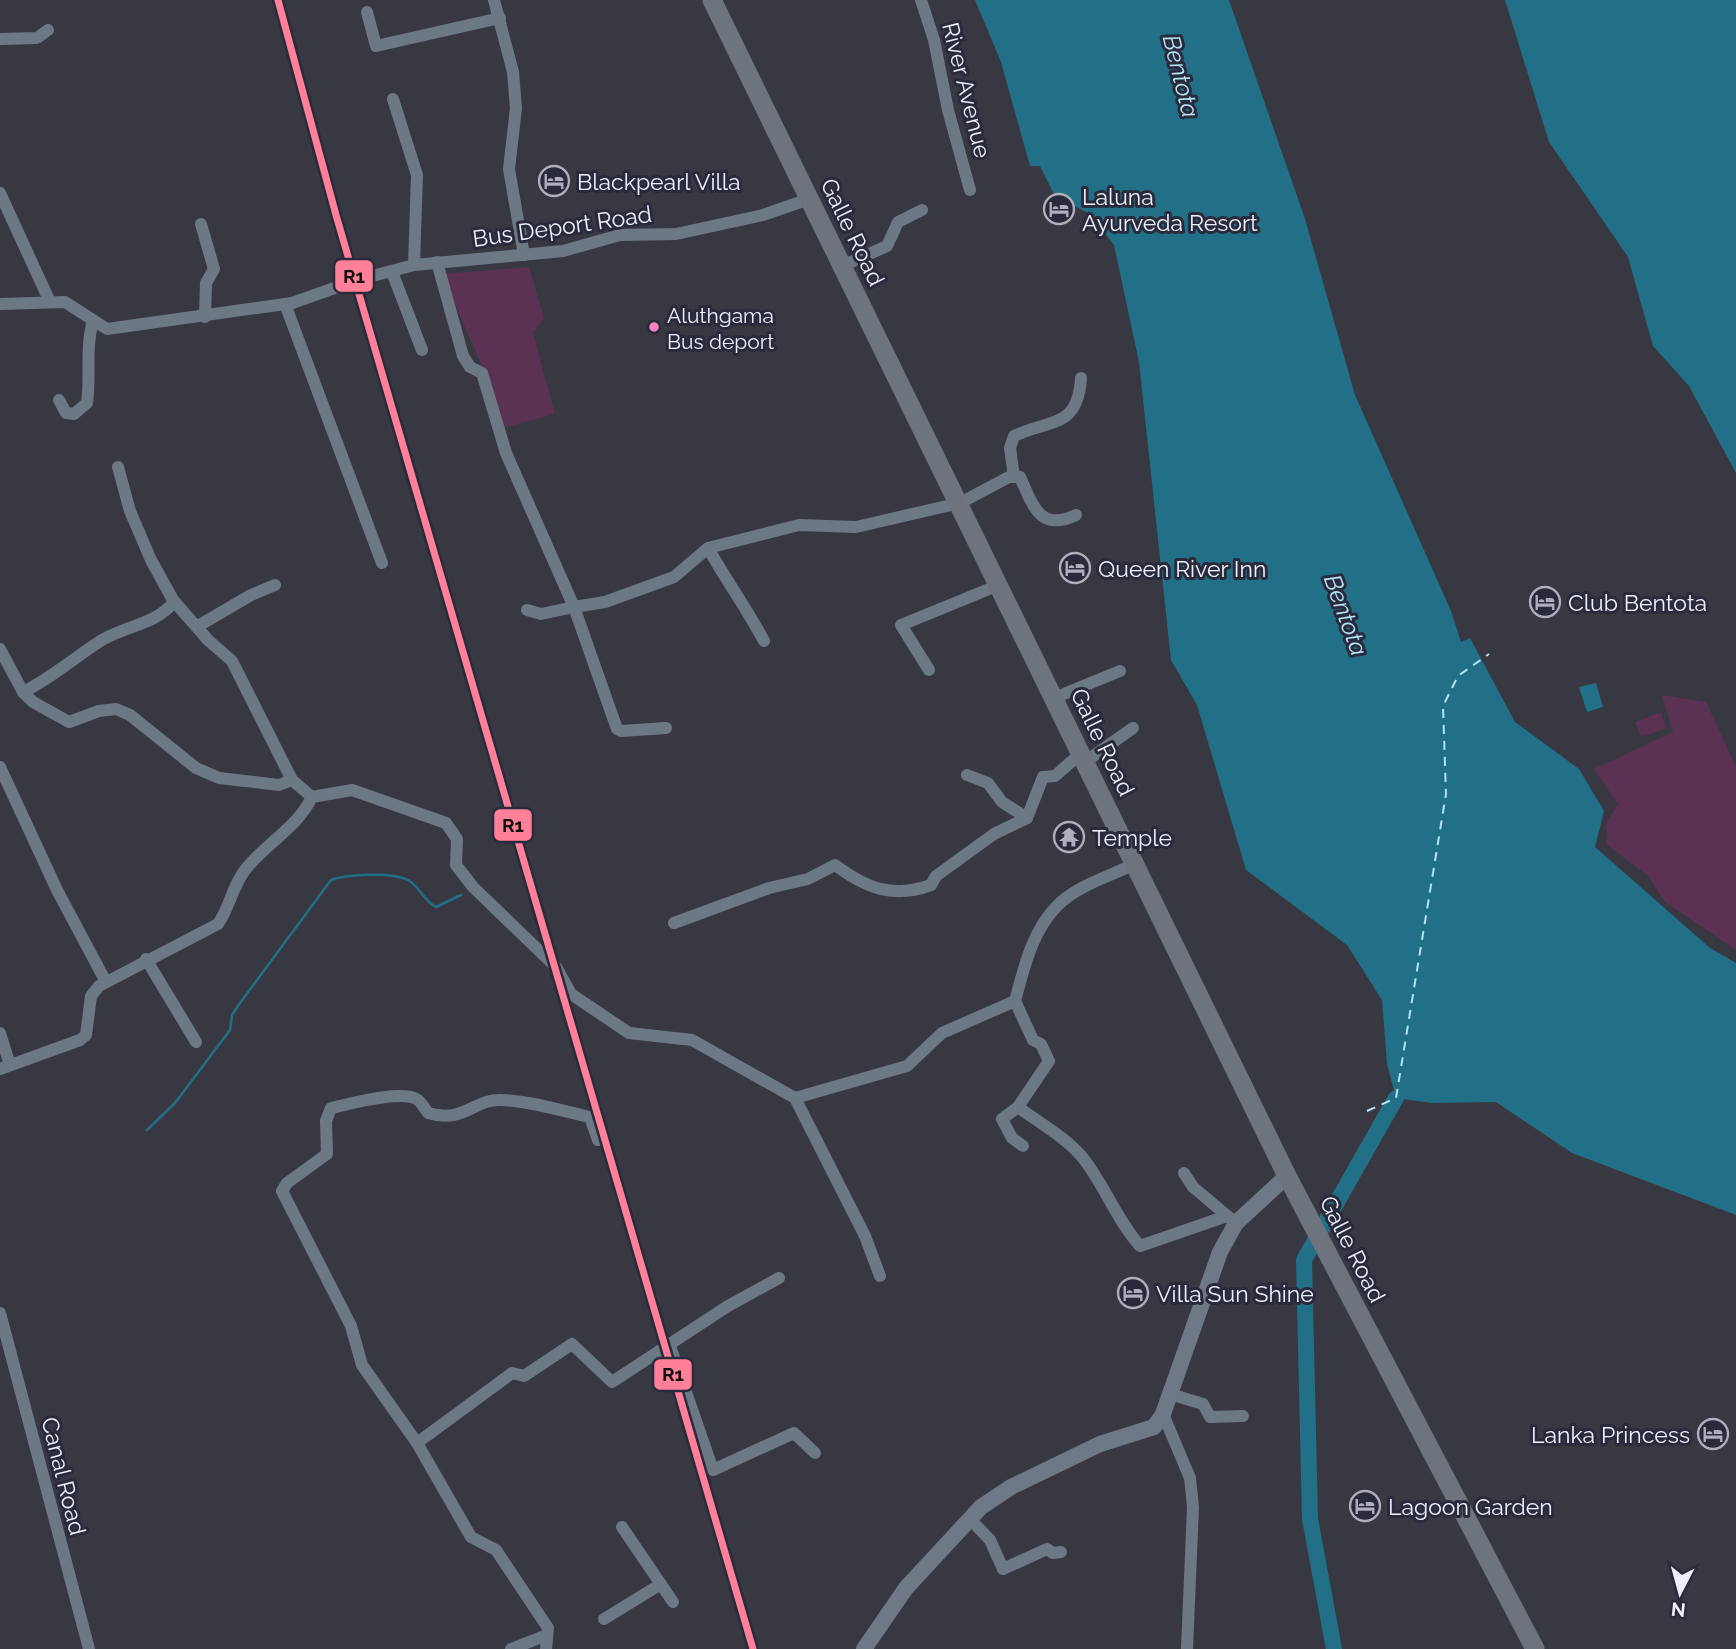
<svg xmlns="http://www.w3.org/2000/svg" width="1736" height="1649" font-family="Raleway,sans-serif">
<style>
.green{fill:#5b3253}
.water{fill:#227087}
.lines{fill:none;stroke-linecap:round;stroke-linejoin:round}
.stream{stroke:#227087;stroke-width:2.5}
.river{stroke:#227087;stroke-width:16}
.ferry{stroke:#b3e3f5;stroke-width:2;stroke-dasharray:9 7;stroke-linecap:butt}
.minor{stroke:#6d7885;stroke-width:12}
.major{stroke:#6f7886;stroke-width:16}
.highway{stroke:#6e747e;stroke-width:19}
.rail-1-casing{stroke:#292b3d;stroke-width:12}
.rail-1{stroke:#ff8098;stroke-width:7}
.bus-dot{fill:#ff80c5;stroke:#292b3d;stroke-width:2.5}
.labels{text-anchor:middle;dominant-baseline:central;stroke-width:6;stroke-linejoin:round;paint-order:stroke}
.bus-label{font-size:21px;fill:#edeffb;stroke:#292b3d;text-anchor:start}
.street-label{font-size:23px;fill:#edeffb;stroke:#292b3d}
.poi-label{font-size:23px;fill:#edeffb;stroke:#292b3d;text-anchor:start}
.water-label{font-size:24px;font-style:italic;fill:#b3e3f5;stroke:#292b3d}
.line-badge{stroke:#292b3d;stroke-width:2.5}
.pale-badge-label{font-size:19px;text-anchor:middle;font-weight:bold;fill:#111}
</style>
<rect width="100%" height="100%" fill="#383842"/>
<!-- green -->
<g class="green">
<path d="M 529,267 L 544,318 L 533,333 L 555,414 L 502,428 L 484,371 L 442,274 Z"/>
<path d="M 1662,695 L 1706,702 L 1736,767 L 1736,950 L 1665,902 L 1648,876 L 1606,844 L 1607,821 L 1618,804 L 1594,769 L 1673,732 Z"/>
<path d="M 1661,712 L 1666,728 L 1641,737 L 1635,722 Z"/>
</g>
<!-- water -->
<g class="water">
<path d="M 975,0 L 1229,0 L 1305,219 L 1355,395 L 1451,611 L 1461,642 L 1470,638 L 1515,722 L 1579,769 L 1604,811 L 1595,847 L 1710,948 L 1736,963 L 1736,1215 L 1572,1153 L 1496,1102 L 1432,1103 L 1396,1098 L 1387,1064 L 1382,1000 L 1347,945 L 1246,870 L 1197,705 L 1171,660 L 1139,362 L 1114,245 L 1091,215 L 1054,194 L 1040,166 L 1030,166 L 1001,62 Z"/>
<path d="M 1505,0 L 1736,0 L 1736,473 L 1689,386 L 1653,346 L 1628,257 L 1549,142 Z"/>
<path d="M 1596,683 L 1603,707 L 1587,712 L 1579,687 Z"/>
</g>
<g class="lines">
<!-- stream -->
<path class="stream" d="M 147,1130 L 175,1103 L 230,1030 L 232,1015 L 240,1003 L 331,880 C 347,874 392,872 408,880 C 419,886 424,901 436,907 L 461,895"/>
<!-- river -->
<path class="river" d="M 1334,1649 L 1310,1519 L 1304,1260 L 1396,1098"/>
<!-- ferry -->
<path class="ferry" d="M 1367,1111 L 1396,1098 L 1446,794 L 1443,706 L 1458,676 L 1489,654"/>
<!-- minor -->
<g class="minor">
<path d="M 494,0 L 513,72 L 516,108 L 509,169 L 524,255"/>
<path d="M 921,0 L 934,40 L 948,110 L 970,190"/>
<path d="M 367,12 L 376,46 L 500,18"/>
<path d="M 0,39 L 37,38 L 48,30"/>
<path d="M 393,99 L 417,175 L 414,265"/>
<path d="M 0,193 L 50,302"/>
<path d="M 201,224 L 214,269 L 206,283 L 205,317"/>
<path d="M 437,262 L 463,356 L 470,367 L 482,373 L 506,453 L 574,607 L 605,602 L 674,577 L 708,548 L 799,525 L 856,527 L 960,503 L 1009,477 L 1020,477 C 1033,506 1040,532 1076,515"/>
<path d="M 842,266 L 887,246 L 898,222 L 922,210"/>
<path d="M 392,272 L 422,350"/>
<path d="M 361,279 L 414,265 L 563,251 L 620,235 L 676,234 L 763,215 L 809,199"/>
<path d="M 0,304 L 65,302 L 107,329 L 292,303 L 349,283"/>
<path d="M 285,304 L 382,563"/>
<path d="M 59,400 L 66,413 L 74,414 L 87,403 C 91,375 85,348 93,321"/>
<path d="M 118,467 L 130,511 L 151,560 L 173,600 L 208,640 L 232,661 L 292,780 L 312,797"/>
<path d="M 1014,477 L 1010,448 L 1014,436 C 1049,419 1078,429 1081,378"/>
<path d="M 708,548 C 726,580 747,609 764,641"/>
<path d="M 527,610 L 541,614 L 574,607 L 617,729 L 621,731 L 666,728"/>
<path d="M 198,626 L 251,595 L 275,585"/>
<path d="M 0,649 L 23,692 L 33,702 L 69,722 L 99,711 L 116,709 L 130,715 L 196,768 L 219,778 L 279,785 L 292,780"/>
<path d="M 929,670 L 901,625 L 999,585"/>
<path d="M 23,692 C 52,678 75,657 102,640 C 127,625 155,625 174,602"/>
<path d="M 1054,698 L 1120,671"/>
<path d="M 1085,762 L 1133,728"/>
<path d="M 0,767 L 57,890 L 106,982"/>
<path d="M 967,775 L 988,783 L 1002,802 L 1027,818"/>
<path d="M 674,923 L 769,888 L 808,879 L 835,865 C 866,888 893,899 931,885 L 936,876 L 994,834 L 1027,818 L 1043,777 L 1055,776 L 1081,753"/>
<path d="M 146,959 L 196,1042"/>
<path d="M 1015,1001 L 1033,1040 L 1041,1044 L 1049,1061 L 1018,1107 C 1038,1122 1067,1138 1083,1158 C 1105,1186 1116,1219 1140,1246 L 1227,1216"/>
<path d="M 0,1033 L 10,1065"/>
<path d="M 0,1069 L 80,1040 L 86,1035 L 91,996 L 99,986 L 218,924 C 230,907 232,887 245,870 C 265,844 298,827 312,797 L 352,790 L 446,823 L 457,839 L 456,865 L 473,887 L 556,967 L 571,994 L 629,1033 L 692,1040 L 795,1098 L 865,1236 L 880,1276"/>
<path d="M 795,1098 L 907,1066 L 942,1033 L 1015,1001 C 1024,968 1032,931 1057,906 C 1076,886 1110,876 1135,864"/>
<path d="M 1018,1107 L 1002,1119 L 1012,1138 L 1023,1146"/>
<path d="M 1184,1173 L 1193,1187 L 1231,1219"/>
<path d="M 0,1313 L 89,1649"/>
<path d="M 669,1343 L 713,1470 L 794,1433 L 815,1453"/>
<path d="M 1170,1394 L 1203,1404 L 1210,1417 L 1243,1416"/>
<path d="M 1163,1414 L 1190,1478 L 1193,1507 L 1187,1649"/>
<path d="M 417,1443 L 512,1373 L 524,1376 L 572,1344 L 612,1382 L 728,1306 L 779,1278"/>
<path d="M 970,1519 L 990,1540 L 1003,1569 L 1047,1549 L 1053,1553 L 1061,1552"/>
<path d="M 622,1527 L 673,1602"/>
<path d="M 604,1619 L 661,1584"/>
<path d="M 511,1649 L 547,1635"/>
<path d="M 546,1649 L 548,1628 L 496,1550 L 471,1537 L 417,1443 L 362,1365 L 351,1326 L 282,1191 L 287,1183 L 327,1154 L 326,1121 L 331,1108 C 349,1104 403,1089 418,1100 C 422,1103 425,1109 428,1113 C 464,1124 475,1098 502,1100 C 531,1101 562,1111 590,1117 L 598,1140"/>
</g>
<!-- major -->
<path class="major" d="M 864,1649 L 906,1588 L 981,1507 L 1011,1487 L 1100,1444 L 1154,1427 L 1163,1414 L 1220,1252 L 1236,1223 L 1287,1176"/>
<!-- highway -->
<path class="highway" d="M 712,0 L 1287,1176 L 1535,1649"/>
<!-- rail-1 casing -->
<g class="rail-1-casing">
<path id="rail-1" d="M 278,0 L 336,215 L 753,1649"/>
</g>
<!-- rail-1 -->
<use href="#rail-1" class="rail-1"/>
</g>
<!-- icons -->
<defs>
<g id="hotel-ring" transform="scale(1.575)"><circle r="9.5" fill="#292b3d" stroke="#aeafba" stroke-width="1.5"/><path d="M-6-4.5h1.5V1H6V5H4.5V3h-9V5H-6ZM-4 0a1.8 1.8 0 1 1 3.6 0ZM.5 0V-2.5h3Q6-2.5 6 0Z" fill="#aeafba"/></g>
<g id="temple-ring" transform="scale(1.575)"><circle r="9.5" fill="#292b3d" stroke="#aeafba" stroke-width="1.5"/><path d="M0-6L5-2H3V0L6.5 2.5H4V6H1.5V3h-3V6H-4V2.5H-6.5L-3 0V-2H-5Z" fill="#aeafba"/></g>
</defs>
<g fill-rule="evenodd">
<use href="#hotel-ring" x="554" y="181"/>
<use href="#hotel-ring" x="1059" y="209"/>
<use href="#hotel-ring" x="1075" y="568"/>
<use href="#hotel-ring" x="1545" y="602"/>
<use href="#temple-ring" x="1069" y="837"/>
<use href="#hotel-ring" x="1133" y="1293"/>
<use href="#hotel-ring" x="1713" y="1434"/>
<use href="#hotel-ring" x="1365" y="1506"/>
</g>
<!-- markers -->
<circle class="bus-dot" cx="654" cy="327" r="6"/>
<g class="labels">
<!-- bus labels -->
<g class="bus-label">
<text x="667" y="315">Aluthgama<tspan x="667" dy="26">Bus deport</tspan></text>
</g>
<!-- street labels -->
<g class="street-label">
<text transform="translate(967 90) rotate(76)">River Avenue</text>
<text transform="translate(562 226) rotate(-8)">Bus Deport Road</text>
<text transform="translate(853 232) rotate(64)">Galle Road</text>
<text transform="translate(1103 742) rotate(64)">Galle Road</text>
<text transform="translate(1353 1249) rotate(63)">Galle Road</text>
<text transform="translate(64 1476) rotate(76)">Canal Road</text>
</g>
<!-- poi labels -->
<g class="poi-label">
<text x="577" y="181">Blackpearl Villa</text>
<text x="1082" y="196">Laluna<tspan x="1082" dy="26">Ayurveda Resort</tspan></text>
<text x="1098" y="568">Queen River Inn</text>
<text x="1568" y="602">Club Bentota</text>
<text x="1092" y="837">Temple</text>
<text x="1156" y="1293">Villa Sun Shine</text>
<text x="1690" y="1434" text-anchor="end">Lanka Princess</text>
<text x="1388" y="1506">Lagoon Garden</text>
</g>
<!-- water labels -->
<g class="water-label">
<text transform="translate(1181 76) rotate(76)">Bentota</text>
<text transform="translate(1346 615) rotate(70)">Bentota</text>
</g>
</g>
<g class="line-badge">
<rect x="334" y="259" width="40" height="34" rx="7" fill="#ff8098"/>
<rect x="493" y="808" width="40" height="34" rx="7" fill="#ff8098"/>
<rect x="653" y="1358" width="40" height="33" rx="7" fill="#ff8098"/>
</g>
<g class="pale-badge-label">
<text x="354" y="283">R1</text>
<text x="513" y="832">R1</text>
<text x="673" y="1381">R1</text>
</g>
<!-- north arrow -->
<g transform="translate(1680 1593) rotate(186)" stroke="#292b3d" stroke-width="5" paint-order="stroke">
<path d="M0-5L12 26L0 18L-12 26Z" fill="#edeffb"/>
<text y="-10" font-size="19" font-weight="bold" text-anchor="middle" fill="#edeffb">N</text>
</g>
</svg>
